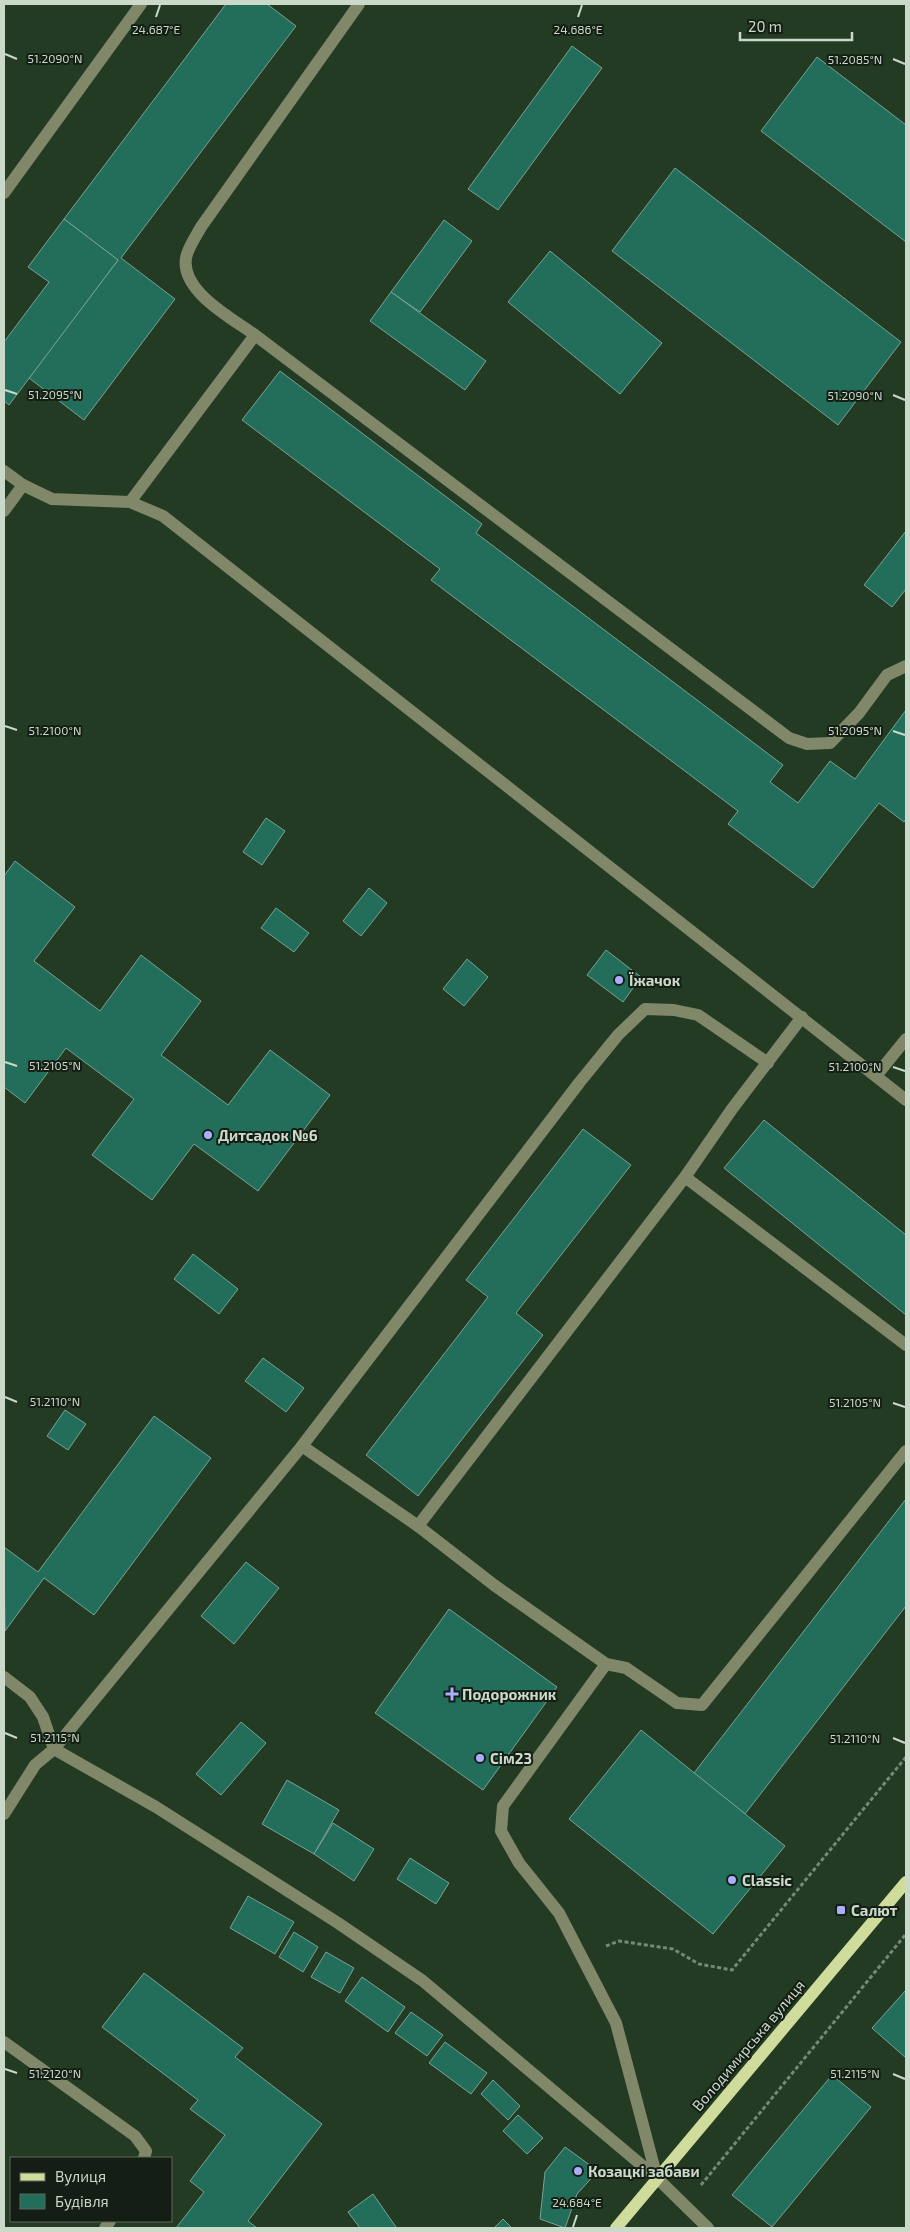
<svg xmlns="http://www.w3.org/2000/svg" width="910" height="2232" font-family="'Exo 2',sans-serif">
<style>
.building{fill:#226e5a;stroke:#79a395}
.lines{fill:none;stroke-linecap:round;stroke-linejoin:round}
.path{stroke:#768976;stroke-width:3;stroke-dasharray:4 2.5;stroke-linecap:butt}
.minor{stroke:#818869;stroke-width:12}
.major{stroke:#cfdc9b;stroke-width:12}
.ticks{fill:none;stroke:#cad9ca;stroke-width:2}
.poi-dot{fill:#abaffb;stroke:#141e14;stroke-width:2}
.labels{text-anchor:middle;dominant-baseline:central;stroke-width:4;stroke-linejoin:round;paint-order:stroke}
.poi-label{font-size:15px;font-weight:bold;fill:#cad9ca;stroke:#141e14;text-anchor:start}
.street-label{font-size:15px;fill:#cad9ca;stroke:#141e14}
.ticks-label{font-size:12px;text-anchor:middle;fill:#cad9ca;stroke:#141e14;stroke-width:4;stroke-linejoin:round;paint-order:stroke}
</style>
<rect width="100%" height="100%" fill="#233a23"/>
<!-- building -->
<g class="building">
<path d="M 226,4 L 267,4 L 296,26 L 121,258 L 175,299 L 84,420 L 29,378 L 118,260 L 64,219 Z"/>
<path d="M 572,46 L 602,68 L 498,210 L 468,189 Z"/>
<path d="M 817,57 L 906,125 L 906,242 L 761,131 Z"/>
<path d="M 675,168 L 901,342 L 838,425 L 612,251 Z"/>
<path d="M 64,219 L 118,260 L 9,405 L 4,401 L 4,342 L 49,282 L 28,267 Z"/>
<path d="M 444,220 L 472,241 L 420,312 L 391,292 Z"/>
<path d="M 550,251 L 662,343 L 620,394 L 508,302 Z"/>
<path d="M 391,292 L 486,361 L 465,390 L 370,321 Z"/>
<path d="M 280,371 L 482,524 L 476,533 L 783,765 L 770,782 L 798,803 L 830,761 L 855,779 L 906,710 L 906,819 L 904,822 L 879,803 L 813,888 L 728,824 L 738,811 L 431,580 L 440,569 L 242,420 Z"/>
<path d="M 906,531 L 906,589 L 892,607 L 864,585 Z"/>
<path d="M 266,818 L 285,831 L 262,865 L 243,852 Z"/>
<path d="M 15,861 L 75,907 L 34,961 L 100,1011 L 141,955 L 201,1001 L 161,1055 L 228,1105 L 270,1050 L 330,1095 L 258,1191 L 194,1144 L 152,1200 L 92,1155 L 134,1099 L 66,1048 L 25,1103 L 4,1087 L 4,876 Z"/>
<path d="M 369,888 L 387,903 L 361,936 L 343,921 Z"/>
<path d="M 276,908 L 309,933 L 294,952 L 261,928 Z"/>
<path d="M 606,950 L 641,977 L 623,1002 L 587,975 Z"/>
<path d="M 467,959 L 488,977 L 464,1006 L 443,989 Z"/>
<path d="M 764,1120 L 906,1235 L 906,1315 L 724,1168 Z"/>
<path d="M 583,1129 L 631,1165 L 516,1313 L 543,1335 L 418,1496 L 366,1455 L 488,1297 L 466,1280 Z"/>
<path d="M 193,1254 L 238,1289 L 219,1314 L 174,1279 Z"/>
<path d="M 263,1358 L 304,1388 L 286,1412 L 245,1381 Z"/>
<path d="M 65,1410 L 86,1424 L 68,1450 L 47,1436 Z"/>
<path d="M 154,1416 L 211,1458 L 94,1615 L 44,1578 L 5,1631 L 4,1547 L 38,1572 Z"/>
<path d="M 906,1499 L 906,1606 L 745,1814 L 694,1773 Z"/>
<path d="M 246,1562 L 279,1588 L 234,1644 L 201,1616 Z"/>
<path d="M 449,1609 L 557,1687 L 483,1790 L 375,1713 Z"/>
<path d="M 241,1722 L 266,1743 L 221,1795 L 196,1774 Z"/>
<path d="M 641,1730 L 785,1846 L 713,1934 L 569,1819 Z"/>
<path d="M 287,1780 L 339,1810 L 314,1854 L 262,1824 Z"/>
<path d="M 333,1823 L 374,1849 L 354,1881 L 314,1854 Z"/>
<path d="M 410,1858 L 449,1883 L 436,1904 L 397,1879 Z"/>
<path d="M 248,1896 L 294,1922 L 275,1954 L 230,1928 Z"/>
<path d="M 294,1932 L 318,1947 L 303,1972 L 279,1957 Z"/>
<path d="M 326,1952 L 354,1968 L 340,1993 L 311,1977 Z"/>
<path d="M 144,1973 L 243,2048 L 235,2057 L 322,2124 L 248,2221 L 257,2228 L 176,2228 L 204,2192 L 190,2181 L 225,2135 L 190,2109 L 198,2100 L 102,2027 Z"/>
<path d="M 362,1977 L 405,2007 L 388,2032 L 345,2001 Z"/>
<path d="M 906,1990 L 906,2058 L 872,2028 Z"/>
<path d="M 411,2012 L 443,2035 L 427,2056 L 395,2033 Z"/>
<path d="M 445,2042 L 487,2073 L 471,2094 L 429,2063 Z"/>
<path d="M 832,2075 L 871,2107 L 772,2227 L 732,2195 Z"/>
<path d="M 493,2080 L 520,2106 L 508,2120 L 481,2094 Z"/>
<path d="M 518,2115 L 543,2138 L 527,2154 L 503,2131 Z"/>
<path d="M 565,2147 L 598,2171 L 577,2194 L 565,2228 L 540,2219 L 545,2172 Z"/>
<path d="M 373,2194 L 396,2227 L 395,2228 L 360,2228 L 348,2212 Z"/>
<path d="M 503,2219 L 512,2228 L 494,2228 Z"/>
</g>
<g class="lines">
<!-- path -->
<g class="path">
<path d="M 606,1946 L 619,1941 L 673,1949 L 699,1964 L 732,1970 L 906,1757"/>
<path d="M 701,2185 L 906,1934"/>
</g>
<!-- minor -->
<g class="minor">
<path d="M 4,193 L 141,4"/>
<path d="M 255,335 C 232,318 176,289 187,254 C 190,245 196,236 201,227 L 359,4"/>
<path d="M 4,471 L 23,485 L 52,499 L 130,502 L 163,516 L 906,1100"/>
<path d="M 130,502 L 255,335 L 789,738 L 807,744 L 830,743 L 859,713 L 887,675 L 906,666"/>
<path d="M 4,511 L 23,485"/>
<path d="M 802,1017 L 732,1109 L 685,1177 L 418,1526 L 494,1585 L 606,1664 L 626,1668 L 677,1703 L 702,1705 L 906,1451"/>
<path d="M 876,1076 L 906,1039"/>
<path d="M 685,1177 L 906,1345"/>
<path d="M 302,1446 L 579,1083 L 618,1035 L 645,1009 L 674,1010 L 698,1015 L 768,1063"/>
<path d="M 4,1677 L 30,1697 L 43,1717 L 54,1749 L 302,1446 L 418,1526"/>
<path d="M 4,1814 L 35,1765 L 54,1749 L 156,1807 L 338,1923 L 423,1981 L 657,2178 L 616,2023 L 559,1913 L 519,1863 L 501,1831 L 503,1806 L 606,1664"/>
<path d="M 4,2042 L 135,2136 L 146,2151 L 144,2158"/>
<path d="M 657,2178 L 708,2228"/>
<path d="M 105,2228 L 110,2221"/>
</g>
<!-- major -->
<path class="major" d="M 616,2228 L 906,1882"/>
</g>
<!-- ticks -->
<path class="ticks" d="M 156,17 L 160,5M 578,17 L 582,5M 5,54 L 17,59M 893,59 L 905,64M 5,390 L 17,394M 893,395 L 905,400M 5,726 L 17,730M 893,731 L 905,735M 5,1062 L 17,1066M 893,1067 L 905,1071M 5,1397 L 17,1402M 893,1403 L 905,1407M 5,1733 L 17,1738M 893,1738 L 905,1743M 5,2069 L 17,2073M 893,2074 L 905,2079M 573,2227 L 577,2215"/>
<!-- markers -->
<g class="poi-dot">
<circle cx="619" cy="980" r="5"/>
<circle cx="208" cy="1135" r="5"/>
<path d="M449.5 1686.5h5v5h5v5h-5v5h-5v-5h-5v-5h5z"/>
<circle cx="480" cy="1758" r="5"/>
<circle cx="732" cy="1880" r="5"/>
<rect x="836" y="1905" width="10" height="10" rx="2.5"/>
<circle cx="578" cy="2171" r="5"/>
</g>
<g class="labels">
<!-- poi labels -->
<g class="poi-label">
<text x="629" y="980">Їжачок</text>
<text x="218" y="1135">Дитсадок №6</text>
<text x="462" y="1694">Подорожник</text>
<text x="490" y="1758">Сім23</text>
<text x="742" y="1880">Classic</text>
<text x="851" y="1910">Салют</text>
<text x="588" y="2171">Козацкі забави</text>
</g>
<!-- street labels -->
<g class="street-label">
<text transform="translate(748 2045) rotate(-50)">Володимирська вулиця</text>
</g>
</g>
<g class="ticks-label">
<text x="578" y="34">24.686°E</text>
<text x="156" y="34">24.687°E</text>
<text x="55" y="63">51.2090°N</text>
<text x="855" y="64">51.2085°N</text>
<text x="55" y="399">51.2095°N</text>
<text x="855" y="400">51.2090°N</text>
<text x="55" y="735">51.2100°N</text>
<text x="855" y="735">51.2095°N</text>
<text x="55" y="1070">51.2105°N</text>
<text x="855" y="1071">51.2100°N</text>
<text x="55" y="1406">51.2110°N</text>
<text x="855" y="1407">51.2105°N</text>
<text x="55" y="1742">51.2115°N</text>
<text x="855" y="1743">51.2110°N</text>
<text x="55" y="2078">51.2120°N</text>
<text x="855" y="2078">51.2115°N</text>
<text x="577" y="2207">24.684°E</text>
</g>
<!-- border -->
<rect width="910" height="2232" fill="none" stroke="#cad9ca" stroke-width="10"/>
<!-- legend -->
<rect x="10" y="2157" width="162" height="65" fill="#141e14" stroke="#5d695d"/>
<rect x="20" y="2173" width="25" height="8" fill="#cfdc9b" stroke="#5d695d"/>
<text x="55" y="2182" font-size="15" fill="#cad9ca">Вулиця</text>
<rect x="20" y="2194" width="25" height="15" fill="#226e5a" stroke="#5d695d"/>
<text x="55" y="2207" font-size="15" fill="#cad9ca">Будівля</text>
<!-- scale -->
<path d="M740 32v8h112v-8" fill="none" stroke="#cad9ca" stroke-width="2.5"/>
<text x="748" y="32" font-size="15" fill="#cad9ca" stroke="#141e14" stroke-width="4" paint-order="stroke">20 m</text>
</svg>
